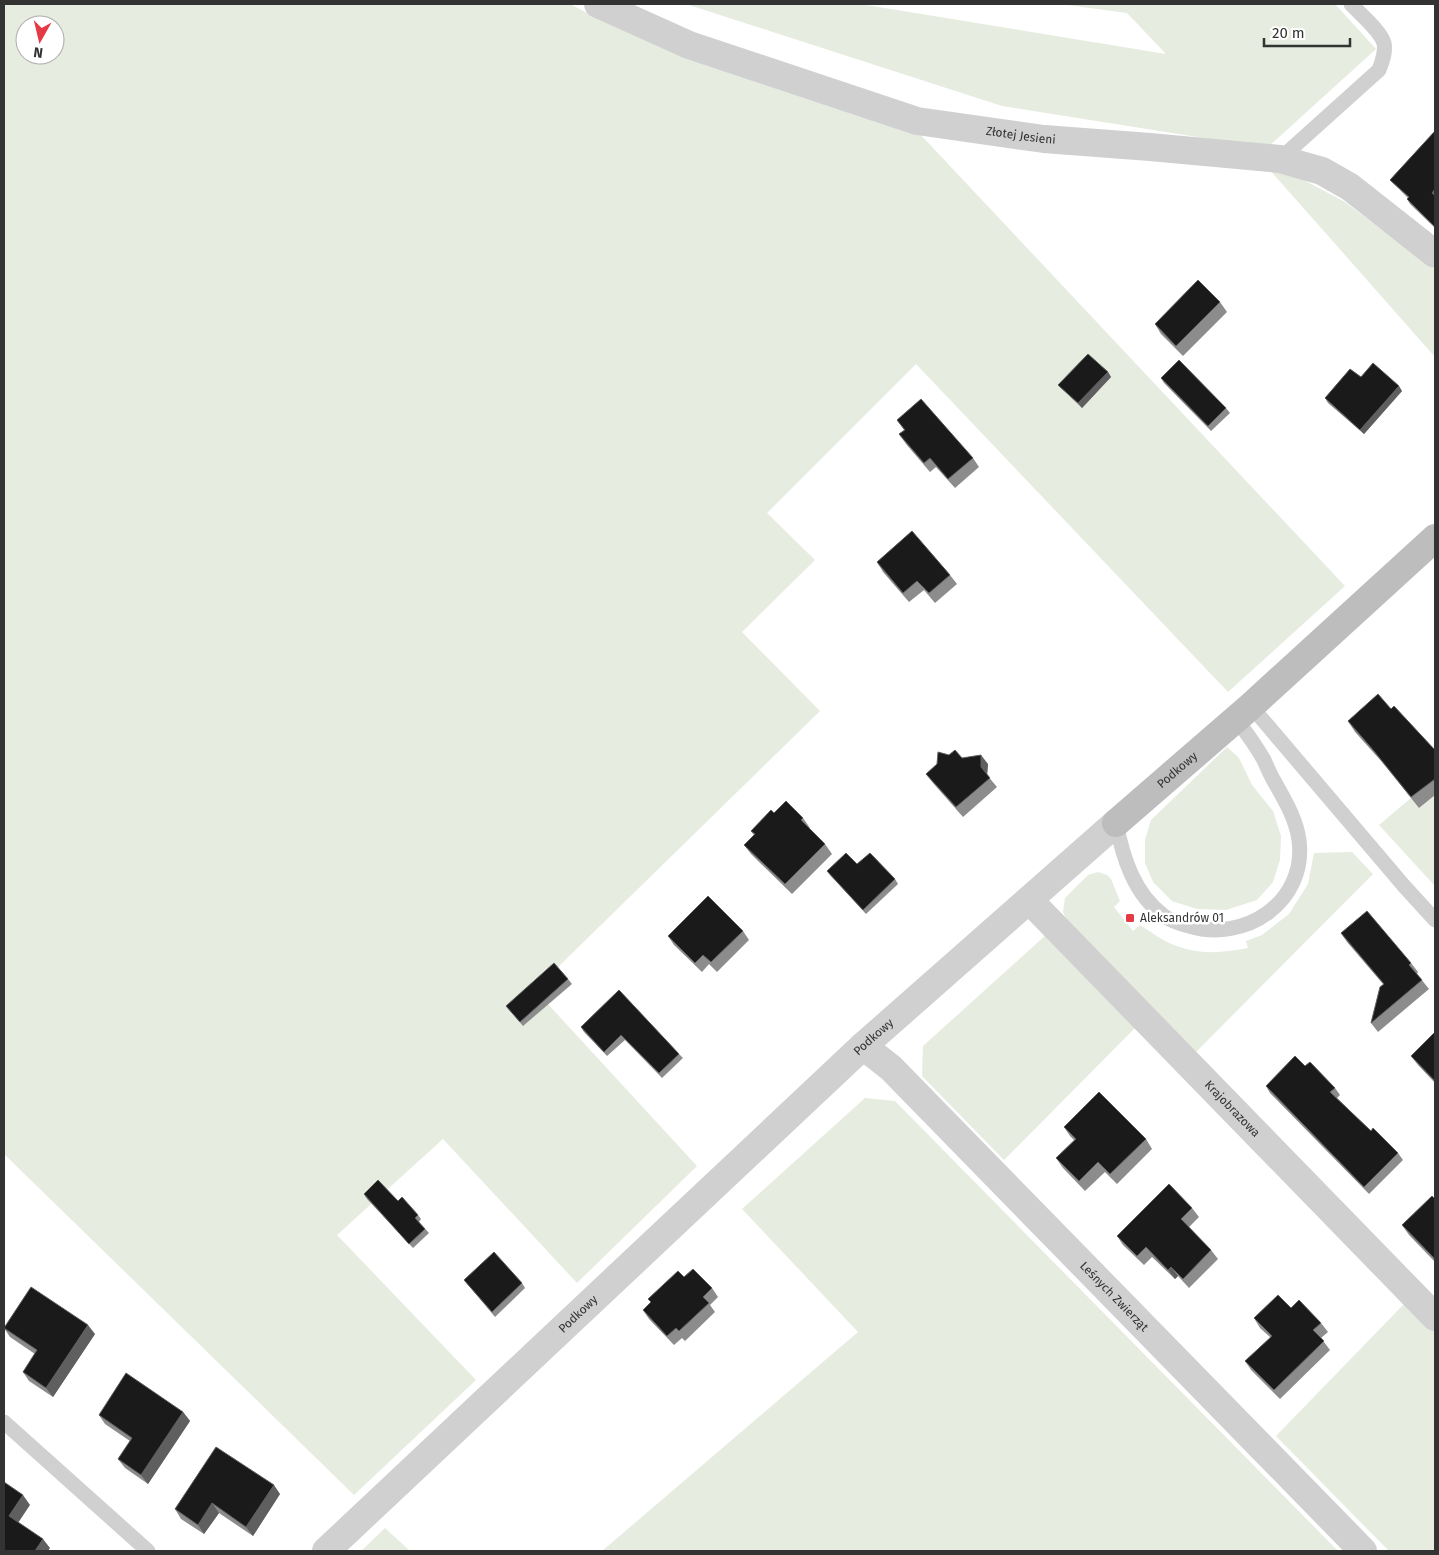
<svg xmlns="http://www.w3.org/2000/svg" width="1439" height="1555" font-family="'Fira Sans',sans-serif">
<style>
.green{fill:#e6ecdf;fill-rule:evenodd}
.lines{fill:none;stroke-linecap:round;stroke-linejoin:round}
.lane{stroke:#d0d0d0;stroke-width:15}
.street{stroke:#d0d0d0;stroke-width:28}
.secondary{stroke:#bdbdbd;stroke-width:28}
.wall{fill:#8c8c8c}
.shaded-wall{fill:#5f5f5f}
.building{fill:#1a1a1a;stroke:#5f5f5f}
.poi-dot{fill:#e63946;stroke:#fff;stroke-width:2}
.labels{text-anchor:middle;dominant-baseline:central;stroke-width:5;stroke-linejoin:round;paint-order:stroke}
.street-label{font-size:12px;fill:#333;stroke:#fff}
.poi-label{font-size:12px;fill:#333;stroke:#fff;text-anchor:start}
</style>
<rect width="100%" height="100%" fill="#fff"/>
<!-- green -->
<g class="green">
<path d="M 4,4 L 570,4 L 591,15 L 918,132 L 1345,586 L 1228,692 L 916,364 L 767,513 L 815,560 L 742,632 L 820,711 L 558,967 L 534,989 L 697,1166 L 577,1283 L 443,1139 L 337,1235 L 476,1380 L 354,1495 L 4,1154 ZM 25,25 L 55,25 L 55,55 L 25,55 Z"/>
<path d="M 686,4 L 860,4 L 1166,54 L 1127,13 L 1060,4 L 1335,4 L 1376,49 L 1267,148 L 1002,106 Z"/>
<path d="M 1269,169 L 1298,177 L 1345,202 L 1435,270 L 1435,357 Z"/>
<path d="M 1227,747 L 1239,758 L 1252,785 L 1273,811 L 1281,836 L 1280,860 L 1273,882 L 1257,900 L 1226,910 L 1197,909 L 1172,901 L 1153,882 L 1145,863 L 1145,840 L 1151,820 Z"/>
<path d="M 1435,765 L 1435,886 L 1379,825 L 1411,798 L 1404,789 Z"/>
<path d="M 1352,852 L 1373,874 L 1196,1052 L 1067,921 L 1063,912 L 1065,898 L 1088,875 L 1098,872 L 1107,875 L 1111,879 L 1120,901 L 1114,907 L 1133,931 L 1140,925 C 1151,932 1163,941 1174,945 C 1199,955 1222,953 1248,948 L 1246,941 L 1262,935 L 1289,914 L 1308,884 L 1314,853 Z"/>
<path d="M 1047,934 L 1136,1027 L 1004,1160 L 922,1076 L 923,1046 Z"/>
<path d="M 865,1098 L 895,1101 L 1338,1551 L 602,1551 L 858,1332 L 742,1209 Z"/>
<path d="M 1406,1302 L 1435,1332 L 1435,1551 L 1389,1551 L 1276,1436 Z"/>
<path d="M 385,1528 L 410,1551 L 361,1551 Z"/>
</g>
<g class="lines">
<!-- lane -->
<g class="lane">
<path d="M 1280,159 L 1379,70 C 1382,62 1386,52 1384,43 C 1380,30 1360,14 1351,4"/>
<path d="M 1251,706 L 1404,886 L 1435,920"/>
<path d="M 1116,823 C 1123,858 1134,894 1164,916 C 1171,921 1181,924 1189,926 C 1245,943 1307,902 1299,840 C 1296,818 1284,799 1274,781 C 1270,774 1267,767 1264,760 C 1256,746 1246,732 1236,719"/>
<path d="M 4,1422 L 148,1551"/>
</g>
<!-- street -->
<g class="street">
<path id="s1" d="M 598,4 L 689,45 L 917,121 L 1044,139 L 1150,147 L 1280,159 L 1322,171 L 1350,187 L 1435,254"/>
<path id="s2" d="M 1030,901 L 1435,1317"/>
<path id="s3" d="M 863,1046 L 891,1068 L 1363,1551"/>
<path id="s4" d="M 326,1551 L 863,1046 L 1116,823"/>
</g>
<!-- secondary -->
<path class="secondary" id="s5" d="M 1116,823 L 1251,706 L 1435,538"/>
</g>
<!-- wall -->
<g class="wall">
<path d="M 1435,131 L 1435,228 L 1410,204 L 1407,199 L 1408,198 L 1390,180 Z"/>
<path d="M 1220,302 L 1227,312 L 1183,356 L 1161,334 L 1155,324 Z"/>
<path d="M 1108,372 L 1111,377 L 1082,408 L 1062,389 L 1058,385 Z"/>
<path d="M 1361,377 L 1402,391 L 1364,434 L 1328,403 L 1325,398 Z"/>
<path d="M 1161,378 L 1226,408 L 1230,413 L 1211,431 L 1164,383 Z"/>
<path d="M 897,420 L 973,458 L 979,467 L 955,488 L 936,467 L 930,472 L 906,444 L 899,434 L 904,430 Z"/>
<path d="M 877,562 L 950,575 L 957,584 L 935,603 L 924,590 L 909,602 L 883,572 Z"/>
<path d="M 1391,709 L 1434,749 L 1435,748 L 1435,795 L 1419,808 L 1382,762 L 1355,732 L 1348,721 Z"/>
<path d="M 962,758 L 988,764 L 987,775 L 997,787 L 963,817 L 933,783 L 926,774 Z"/>
<path d="M 774,813 L 803,818 L 810,828 L 809,828 L 825,844 L 832,854 L 792,894 L 751,854 L 744,845 L 754,835 L 751,831 Z"/>
<path d="M 857,864 L 895,879 L 898,884 L 866,914 L 830,875 L 827,871 Z"/>
<path d="M 743,931 L 749,940 L 717,972 L 709,964 L 702,972 L 674,945 L 668,936 Z"/>
<path d="M 1341,933 L 1411,963 L 1418,972 L 1417,974 L 1429,989 L 1378,1032 L 1371,1023 L 1383,984 L 1347,942 Z"/>
<path d="M 568,979 L 572,984 L 523,1026 L 506,1006 Z"/>
<path d="M 619,990 L 679,1054 L 683,1058 L 662,1078 L 625,1040 L 607,1056 L 584,1032 L 581,1027 Z"/>
<path d="M 1435,1032 L 1435,1083 L 1418,1065 L 1411,1056 Z"/>
<path d="M 1305,1066 L 1335,1088 L 1340,1095 L 1337,1098 L 1371,1131 L 1398,1153 L 1403,1160 L 1369,1194 L 1270,1093 L 1266,1086 Z"/>
<path d="M 1064,1127 L 1146,1139 L 1152,1149 L 1117,1184 L 1105,1172 L 1085,1191 L 1063,1168 L 1056,1158 L 1074,1140 L 1070,1136 Z"/>
<path d="M 364,1194 L 398,1201 L 418,1215 L 421,1219 L 419,1222 L 429,1233 L 413,1248 L 367,1199 Z"/>
<path d="M 1435,1199 L 1435,1262 L 1409,1235 L 1402,1225 Z"/>
<path d="M 1192,1208 L 1199,1217 L 1189,1227 L 1211,1250 L 1218,1259 L 1189,1288 L 1178,1276 L 1175,1279 L 1152,1257 L 1144,1265 L 1123,1245 L 1117,1236 Z"/>
<path d="M 684,1277 L 712,1288 L 718,1297 L 710,1305 L 715,1312 L 685,1341 L 682,1338 L 674,1345 L 649,1319 L 643,1310 L 651,1302 Z"/>
<path d="M 464,1280 L 522,1283 L 525,1288 L 495,1317 Z"/>
<path d="M 1291,1308 L 1321,1323 L 1328,1332 L 1321,1338 L 1330,1350 L 1280,1399 L 1251,1370 L 1245,1361 L 1271,1338 L 1260,1328 L 1254,1318 Z"/>
<path d="M 4,1328 L 95,1334 L 53,1397 L 29,1381 L 23,1372 L 35,1354 L 10,1337 Z"/>
<path d="M 183,1412 L 190,1421 L 148,1484 L 125,1468 L 118,1459 L 130,1441 L 105,1424 L 99,1415 Z"/>
<path d="M 280,1494 L 253,1536 L 219,1513 L 204,1534 L 181,1519 L 175,1509 Z"/>
</g>
<!-- shaded-wall -->
<g class="shaded-wall">
<path d="M 1435,189 L 1435,197 L 1432,193 Z"/>
<path d="M 1108,372 L 1111,377 L 1082,408 L 1078,403 Z"/>
<path d="M 1399,386 L 1402,391 L 1364,434 L 1360,430 Z"/>
<path d="M 981,755 L 988,764 L 987,776 L 981,767 Z"/>
<path d="M 1171,1267 L 1178,1276 L 1175,1279 L 1168,1270 Z"/>
<path d="M 88,1325 L 95,1334 L 53,1397 L 46,1388 Z"/>
<path d="M 183,1412 L 190,1421 L 148,1484 L 141,1475 Z"/>
<path d="M 274,1485 L 280,1494 L 253,1536 L 246,1527 Z"/>
<path d="M 23,1495 L 30,1505 L 16,1526 L 9,1516 Z"/>
<path d="M 212,1503 L 219,1513 L 204,1534 L 198,1525 Z"/>
<path d="M 43,1539 L 50,1548 L 48,1551 L 35,1551 Z"/>
</g>
<!-- building -->
<g class="building">
<path d="M 1435,131 L 1435,189 L 1432,193 L 1435,196 L 1435,227 L 1407,199 L 1409,197 L 1390,180 Z"/>
<path d="M 1198,280 L 1220,302 L 1176,346 L 1155,324 Z"/>
<path d="M 1088,354 L 1108,372 L 1078,403 L 1058,385 Z"/>
<path d="M 1179,360 L 1226,408 L 1208,426 L 1161,378 Z"/>
<path d="M 1373,363 L 1399,386 L 1360,430 L 1325,398 L 1350,369 L 1361,377 Z"/>
<path d="M 921,399 L 973,458 L 948,479 L 930,458 L 924,463 L 899,434 L 905,430 L 897,420 Z"/>
<path d="M 912,531 L 950,575 L 929,593 L 917,581 L 903,593 L 877,562 Z"/>
<path d="M 1378,694 L 1391,709 L 1394,706 L 1434,749 L 1435,748 L 1435,779 L 1411,797 L 1374,751 L 1348,721 Z"/>
<path d="M 955,750 L 962,758 L 981,755 L 981,767 L 990,778 L 956,807 L 926,774 L 937,764 L 938,752 L 949,755 Z"/>
<path d="M 786,801 L 803,818 L 801,820 L 825,844 L 785,884 L 744,845 L 755,834 L 751,831 L 771,810 L 774,813 Z"/>
<path d="M 846,853 L 857,864 L 870,853 L 895,879 L 863,910 L 827,871 Z"/>
<path d="M 708,896 L 743,931 L 711,962 L 703,955 L 695,963 L 668,936 Z"/>
<path d="M 1367,911 L 1411,963 L 1409,965 L 1422,980 L 1371,1023 L 1380,987 L 1384,984 L 1341,933 Z"/>
<path d="M 554,963 L 568,979 L 520,1022 L 506,1006 Z"/>
<path d="M 619,990 L 679,1054 L 659,1073 L 621,1035 L 604,1052 L 581,1027 Z"/>
<path d="M 1435,1032 L 1435,1081 L 1411,1056 Z"/>
<path d="M 1295,1056 L 1305,1066 L 1310,1062 L 1335,1088 L 1330,1092 L 1371,1131 L 1373,1128 L 1398,1153 L 1364,1187 L 1266,1086 Z"/>
<path d="M 1099,1092 L 1146,1139 L 1110,1174 L 1098,1162 L 1079,1181 L 1056,1158 L 1076,1139 L 1064,1127 Z"/>
<path d="M 378,1180 L 398,1201 L 402,1197 L 418,1215 L 415,1218 L 425,1229 L 409,1244 L 364,1194 Z"/>
<path d="M 1169,1184 L 1192,1208 L 1181,1219 L 1211,1250 L 1183,1279 L 1171,1267 L 1168,1270 L 1146,1247 L 1137,1256 L 1117,1236 Z"/>
<path d="M 1432,1196 L 1435,1199 L 1435,1259 L 1402,1225 Z"/>
<path d="M 494,1252 L 522,1283 L 492,1312 L 464,1280 Z"/>
<path d="M 693,1269 L 712,1288 L 703,1297 L 709,1303 L 679,1331 L 676,1328 L 667,1336 L 643,1310 L 651,1302 L 648,1299 L 678,1271 L 684,1277 Z"/>
<path d="M 31,1287 L 88,1325 L 46,1388 L 23,1372 L 37,1350 L 4,1328 Z"/>
<path d="M 1278,1295 L 1291,1308 L 1299,1300 L 1321,1323 L 1313,1330 L 1324,1341 L 1274,1390 L 1245,1361 L 1272,1336 L 1254,1318 Z"/>
<path d="M 126,1373 L 183,1412 L 141,1475 L 118,1459 L 132,1438 L 99,1415 Z"/>
<path d="M 216,1447 L 274,1485 L 246,1527 L 212,1503 L 198,1525 L 175,1509 Z"/>
<path d="M 4,1482 L 23,1495 L 9,1516 L 43,1539 L 35,1551 L 4,1551 Z"/>
</g>
<!-- markers -->
<rect class="poi-dot" x="1125" y="913" width="10" height="10" rx="2.5"/>
<g class="labels">
<!-- street labels -->
<g class="street-label">
<text stroke="none"><textPath href="#s1" startOffset="445">Złotej Jesieni</textPath></text>
<text stroke="none"><textPath href="#s5" startOffset="81">Podkowy</textPath></text>
<text stroke="none"><textPath href="#s4" startOffset="751">Podkowy</textPath></text>
<text stroke="none"><textPath href="#s2" startOffset="290">Krajobrazowa</textPath></text>
<text stroke="none"><textPath href="#s3" startOffset="355">Leśnych Zwierząt</textPath></text>
<text stroke="none"><textPath href="#s4" startOffset="346">Podkowy</textPath></text>
</g>
<!-- poi labels -->
<g class="poi-label">
<text x="1140" y="918">Aleksandrów 01</text>
</g>
</g>
<!-- border -->
<rect width="1439" height="1555" fill="none" stroke="#333333" stroke-width="10"/>
<!-- north arrow -->
<g transform="translate(40 40) rotate(188)"><circle r="24" fill="#ffffff" stroke="#adadad"/>
<path d="M0-4L9 19L0 12L-9 19Z" fill="#e63946"/>
<text y="-8" font-size="14" font-weight="bold" text-anchor="middle" fill="#333333">N</text>
</g>
<!-- scale -->
<path d="M1264 38v8h86v-8" fill="none" stroke="#333333" stroke-width="2.5"/>
<text x="1272" y="38" font-size="15" fill="#333333" stroke="#ffffff" stroke-width="4" paint-order="stroke">20 m</text>
</svg>
